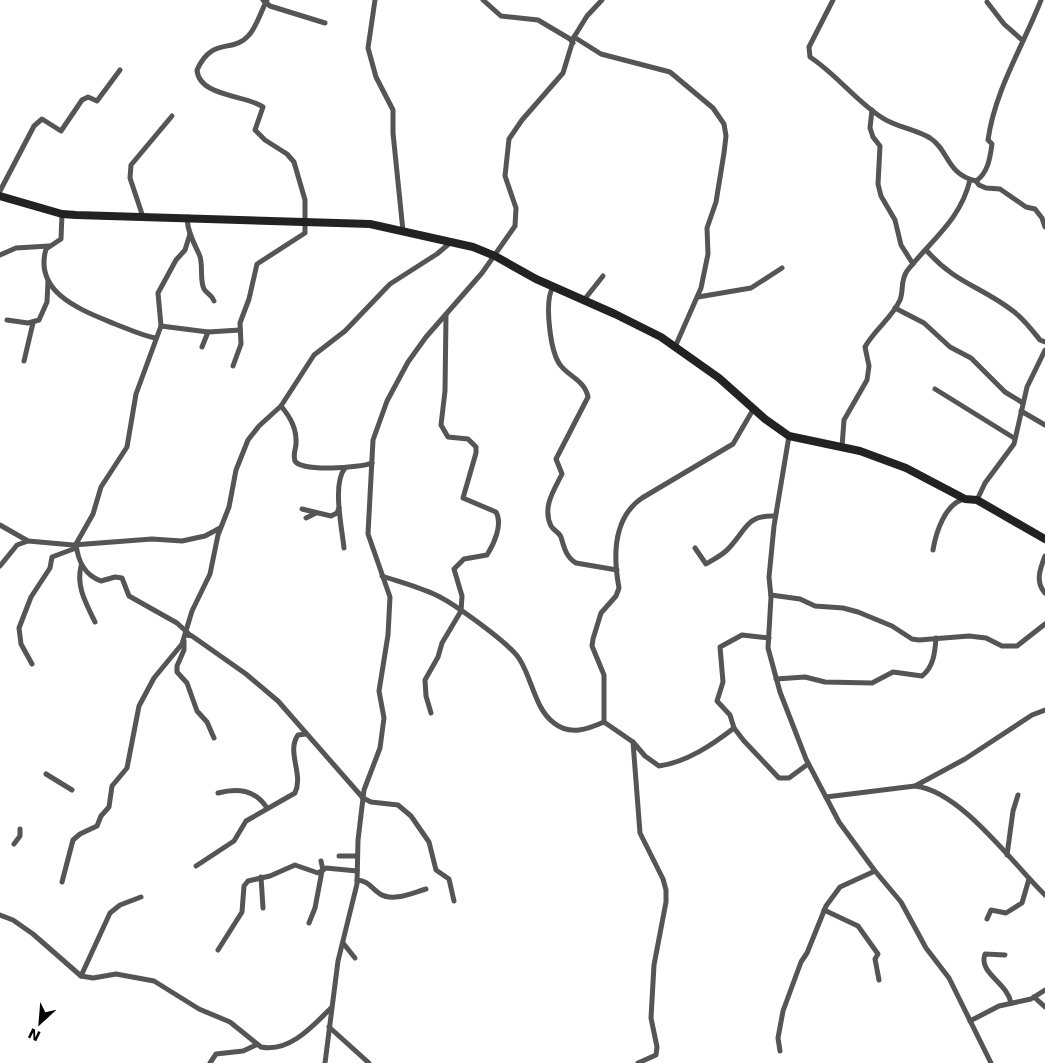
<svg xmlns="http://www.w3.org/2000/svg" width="1045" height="1063" font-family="'DejaVu Sans',sans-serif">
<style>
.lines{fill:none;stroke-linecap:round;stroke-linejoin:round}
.minor{stroke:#555;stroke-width:5}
.secondary{stroke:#222;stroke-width:8}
</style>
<rect width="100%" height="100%" fill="#fff"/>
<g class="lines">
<!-- minor -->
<g class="minor">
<path d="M 263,0 L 270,6 L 325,23"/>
<path d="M 375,0 L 368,48 L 376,77 L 393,110 L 393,133 L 403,231"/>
<path d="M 483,0 L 501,16 L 538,20 L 570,39 L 573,43"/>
<path d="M 833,0 L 809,47 L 810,57 C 836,74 855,100 881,117 C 895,127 915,129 930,138 C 949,150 946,174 976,181 L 979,185 L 986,188 L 1000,189 L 1026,207 L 1035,209 L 1042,218 L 1045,227"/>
<path d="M 987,2 L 1004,24 L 1022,40"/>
<path d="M 574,37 L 601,54 L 670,72 L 713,108 L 724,124 L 726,136 L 724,153 L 716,202 L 707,228 L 708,254 L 701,288 L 675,347"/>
<path d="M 872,110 L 870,128 L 873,137 L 880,146 L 878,184 L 881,196 L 895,220 L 901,245 L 913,264"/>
<path d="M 976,181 C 988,173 990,158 992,144 L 988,140 C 995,90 1023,46 1041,0"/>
<path d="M 0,191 L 34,126 L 42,119 L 61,131 L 82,100 L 88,97 L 97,101 L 120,70"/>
<path d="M 62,214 L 61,239 L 46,249 C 33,294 84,311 115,324 C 128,329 141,335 155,338"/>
<path d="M 143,217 L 130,178 L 131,165 L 172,116"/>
<path d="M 188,217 C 185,227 195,245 199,254 C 204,264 199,279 204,289 C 207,294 212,295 214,301"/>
<path d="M 927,251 C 955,283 982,287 1013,311 C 1024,319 1032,330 1040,340 L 1045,342"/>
<path d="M 0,255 L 16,248 L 49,246"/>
<path d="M 553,287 C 544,301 550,353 561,366 C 570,377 585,381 588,397 L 556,459 L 562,474 C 554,490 542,507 551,526 C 553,530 559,532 561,537 C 564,547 566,557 576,563 L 617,570"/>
<path d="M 698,297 L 751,288 L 782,268"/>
<path d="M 584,300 L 603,276"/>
<path d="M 895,308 L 924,323 L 950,347 L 971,358 L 1005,392 L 1023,403"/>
<path d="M 7,320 L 28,323 L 39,320 L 47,302 L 48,281"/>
<path d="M 161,326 L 208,332"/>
<path d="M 202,347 L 208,332 L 240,330"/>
<path d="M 24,361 L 33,323"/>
<path d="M 233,366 L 241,344 L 240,323 L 249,299 L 257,264 L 305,233 L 305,200 L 294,162 L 287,154 L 265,140 L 255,130 L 263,107 C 247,95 199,97 197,70 C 212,36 233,54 249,35 C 257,26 261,11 267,0"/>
<path d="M 935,389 L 1014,438"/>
<path d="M 281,406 C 291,418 297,429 296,445 C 295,450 293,456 295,461 C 301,472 360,468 372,463"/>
<path d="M 1021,411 L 1045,425"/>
<path d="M 789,436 L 774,526 L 769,577 L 771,597 L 768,648 L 780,692 L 806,759 L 839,822 L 875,871 L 901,902 L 926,948 L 949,978 L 991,1063"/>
<path d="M 842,447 L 844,420 L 867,380 L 869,366 L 865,347 C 874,330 892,318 900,300 C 904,290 900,281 907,271 C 931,240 960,221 970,180"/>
<path d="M 977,500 L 985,483 L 1014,444 L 1027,387 L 1045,350"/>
<path d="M 302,509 L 331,516 L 337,513 L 339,508"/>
<path d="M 306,518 L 316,513"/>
<path d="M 0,525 L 28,541 L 73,545 L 152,539 L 182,541 L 205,536 L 220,528"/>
<path d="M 344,548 C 342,528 332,484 345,468"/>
<path d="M 695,548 L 706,564 C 714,559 723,555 729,548 C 747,529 746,515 775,516"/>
<path d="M 933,550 C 936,532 945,504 964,499"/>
<path d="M 1045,556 C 1040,569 1035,582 1045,593"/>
<path d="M 0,566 L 17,545 L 28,541"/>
<path d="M 81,566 C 76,587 86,603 95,622"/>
<path d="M 382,576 C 400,582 419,587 436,595 C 453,603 511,644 520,660 C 532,679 535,709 554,723 C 570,736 588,729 604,722"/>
<path d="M 771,595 L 800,599 L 815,606 L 843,608 L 858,612 L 892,626 L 912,639 L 919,640 L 969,636 L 986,638 L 1002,646 L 1017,646 L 1045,624"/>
<path d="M 187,635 L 192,636 L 246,674 L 278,701 L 363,798 L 371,802 L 398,805 L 411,816 L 429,842 L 436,870 L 449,879 L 454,901"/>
<path d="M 190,635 L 177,623 L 129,596 L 122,578 L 115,577 L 101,581 C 84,575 78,561 76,544 L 93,514 L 101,487 L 127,447 L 136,394 L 161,326 L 158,293 L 176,260 L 185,250 L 190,234"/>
<path d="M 769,638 L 742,635 L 720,647 L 723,682 L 717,701 L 730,715 L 734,728 L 744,741 L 779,778 L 789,778 L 808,764"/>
<path d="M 184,641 L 184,650 L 177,666 L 177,672 L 187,683 L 197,711 L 207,722 L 214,738"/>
<path d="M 32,664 L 21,644 L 19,628 L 31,597 L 50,568 L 52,557 L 76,548"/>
<path d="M 776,679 L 805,677 L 825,682 L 872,683 L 893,672 L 922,676 C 934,667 935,651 936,638"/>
<path d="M 431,713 L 426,696 L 425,680 L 438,657 L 442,643 L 461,611 L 462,596 L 454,569 L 464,559 L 487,555 C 494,544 503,524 496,512 L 463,498 L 476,453 L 476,447 L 468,439 L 448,437 L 441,425 L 445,391 L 446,315"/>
<path d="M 604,722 L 604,675 L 592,646 L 593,639 L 601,613 L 616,596 L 619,588 C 613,556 613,518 642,498 L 733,444 L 754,408"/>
<path d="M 604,722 L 633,742 L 645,756 L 659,766 C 687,762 712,745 734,728"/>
<path d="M 633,742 L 640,833 L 663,879 L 666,890 L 666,902 L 654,965 L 651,1018 L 657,1047 L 656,1055 L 638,1063"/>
<path d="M 46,774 L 72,790"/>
<path d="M 915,786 C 961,791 1012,863 1045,895"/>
<path d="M 218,793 C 237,788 255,789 267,808"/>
<path d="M 826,797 L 915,786 L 965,759 L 1032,715 L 1045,710"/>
<path d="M 14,844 L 20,836 L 20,829"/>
<path d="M 1007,855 L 1013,811 L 1018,795"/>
<path d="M 339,856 L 357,856"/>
<path d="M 321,861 L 323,870"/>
<path d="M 196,866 L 234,841 L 246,821 L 295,793 C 304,774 286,752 298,735 L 306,734"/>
<path d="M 261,877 L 263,908"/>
<path d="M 357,880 C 369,881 370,887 380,894 C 393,902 412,893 426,889"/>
<path d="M 62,882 L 73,840 L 80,834 L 97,826 L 101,816 L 109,807 L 112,786 L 127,768 L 139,706 L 154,678 L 182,644 L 192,611 L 210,574 L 218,535 L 229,507 L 236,470 L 248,440 L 259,426 L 281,406 L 314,355 L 345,331 L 390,284 L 437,254 L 451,242"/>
<path d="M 824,910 L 858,926 L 878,954 L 875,959 L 879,980"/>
<path d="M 0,915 L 13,920 L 33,934 L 81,976 L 93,978 L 116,974 L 154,981 L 199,1009 L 230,1022 L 261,1047 C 289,1053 313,1026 331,1008"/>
<path d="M 987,919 L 991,910 L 1006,913 L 1022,903 L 1029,879"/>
<path d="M 309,923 L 315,908 L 322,871"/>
<path d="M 343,943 L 355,958"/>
<path d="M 218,950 L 242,912 L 244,886 L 248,881 L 270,876 L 295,865 L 318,873 L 326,868 L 357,871"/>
<path d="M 1005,955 L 985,954 C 978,973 1007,982 1011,1003"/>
<path d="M 81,976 L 110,913 L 120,905 L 141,897"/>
<path d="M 1034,997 L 1045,1007"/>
<path d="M 970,1021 L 999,1006 L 1031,999 L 1045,990"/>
<path d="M 329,1027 L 369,1063"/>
<path d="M 780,1051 L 778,1038 L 783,1011 L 801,962 L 807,953 L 826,906 L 840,887 L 875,871"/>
<path d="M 210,1063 L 216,1054 L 243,1051 L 256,1045"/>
<path d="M 325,1063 L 338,961 L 357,884 L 358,840 L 364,790 L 380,748 L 384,718 L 379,691 L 388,635 L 390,597 L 368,534 L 373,440 L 387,401 L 408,362 L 426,337 L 482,273 L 515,226 L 516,208 L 505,176 L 509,139 L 522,120 L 563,73 L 574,37 L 587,16 L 602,0"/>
</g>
<!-- secondary -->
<path class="secondary" d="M 0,196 L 62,214 L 76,215 L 370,224 L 473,247 L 495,256 L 536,279 L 615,314 L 661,337 L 719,378 L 765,419 L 789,436 L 860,451 L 906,468 L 965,499 L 977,500 L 1045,539"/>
</g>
<!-- north arrow -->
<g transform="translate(40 1023) rotate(206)" stroke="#ffffff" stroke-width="4" paint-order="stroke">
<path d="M0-4L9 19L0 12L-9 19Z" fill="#000000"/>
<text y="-8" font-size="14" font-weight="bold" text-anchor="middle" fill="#000000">N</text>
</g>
</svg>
